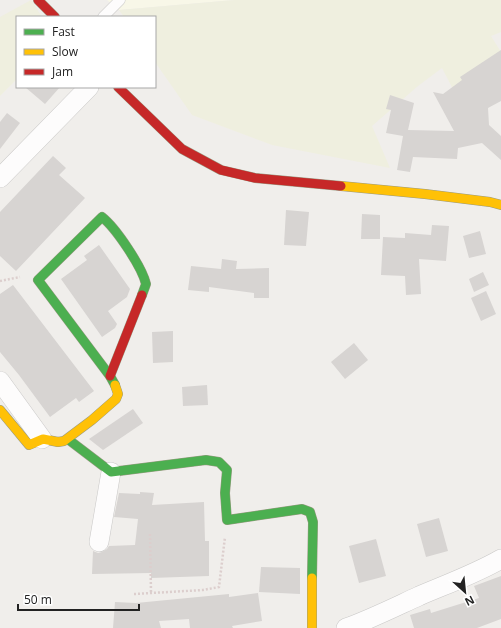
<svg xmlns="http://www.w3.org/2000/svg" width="501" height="628" font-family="'Open Sans',sans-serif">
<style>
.education{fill:#f8f7e8}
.farmland{fill:#efefdf}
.building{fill:#d7d4d2}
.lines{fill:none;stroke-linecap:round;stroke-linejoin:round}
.lane-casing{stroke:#c9c8c7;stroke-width:11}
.street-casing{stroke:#c9c8c7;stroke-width:20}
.fast-casing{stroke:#999a82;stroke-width:10}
.slow-casing{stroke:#999a82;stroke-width:10}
.jam-casing{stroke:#999a82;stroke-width:10}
.path{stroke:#dccecd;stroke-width:2.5;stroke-dasharray:2 2;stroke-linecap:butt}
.lane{stroke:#fdfcfc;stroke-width:10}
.street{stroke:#fdfcfc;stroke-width:19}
.fast{stroke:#4caf50;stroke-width:9}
.slow{stroke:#ffc107;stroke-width:9}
.jam{stroke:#c62828;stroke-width:9}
</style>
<rect width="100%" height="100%" fill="#f0eeeb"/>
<!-- education -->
<path class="education" d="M 107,0 L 234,0 L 119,10 Z"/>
<!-- farmland -->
<g class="farmland">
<path d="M 31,0 L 42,17 L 17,17 L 17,79 L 0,96 L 0,17 Z"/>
<path d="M 234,0 L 501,0 L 501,32 L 491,36 L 501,52 L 455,93 L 442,68 L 418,86 L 372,126 L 390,168 L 272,145 L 192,115 L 155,62 L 155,17 L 124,17 L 119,10 Z"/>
</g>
<!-- building -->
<g class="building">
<path d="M 501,50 L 501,101 L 488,108 L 489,125 L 501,136 L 501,160 L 482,143 L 458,148 L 457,159 L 413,157 L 410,172 L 397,170 L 403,136 L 386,133 L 391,110 L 386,109 L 390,95 L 414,103 L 408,130 L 454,131 L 433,92 L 443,94 L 462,80 L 460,77 Z"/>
<path d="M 25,87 L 60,87 L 45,104 Z"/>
<path d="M 7,113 L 20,123 L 0,149 L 0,122 Z"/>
<path d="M 53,156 L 66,168 L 59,175 L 85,198 L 16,271 L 0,256 L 0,212 Z"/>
<path d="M 286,210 L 309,212 L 306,246 L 284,245 Z"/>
<path d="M 362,214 L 380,215 L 380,239 L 361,239 Z"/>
<path d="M 432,225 L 449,226 L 446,261 L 419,259 L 421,294 L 406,295 L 405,276 L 381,275 L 383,237 L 405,238 L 405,233 L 431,235 Z"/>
<path d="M 480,231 L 486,254 L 469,258 L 463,236 Z"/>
<path d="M 99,245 L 130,289 L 127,297 L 108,311 L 117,324 L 115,328 L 102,337 L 61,279 L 87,260 L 84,256 Z"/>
<path d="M 222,259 L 237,261 L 236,269 L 269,268 L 269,298 L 254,298 L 254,293 L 209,287 L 209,292 L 188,290 L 191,266 L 221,269 Z"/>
<path d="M 483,272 L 489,285 L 474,292 L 469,279 Z"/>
<path d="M 13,285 L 94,391 L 79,402 L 76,398 L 50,417 L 19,375 L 0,352 L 0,294 Z"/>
<path d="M 486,291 L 496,314 L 481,321 L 471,298 Z"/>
<path d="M 173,331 L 173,362 L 153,363 L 152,332 Z"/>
<path d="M 354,343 L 368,360 L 345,379 L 331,362 Z"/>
<path d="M 207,385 L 208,405 L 183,406 L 182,387 Z"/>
<path d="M 133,409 L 143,423 L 103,450 L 89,439 Z"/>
<path d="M 140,492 L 154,493 L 152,505 L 204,502 L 205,541 L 209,541 L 209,576 L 151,578 L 151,573 L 92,574 L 93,551 L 98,553 L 102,552 L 107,549 L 109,546 L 135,545 L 138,519 L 114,517 L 119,493 L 140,494 Z"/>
<path d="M 439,518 L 448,551 L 426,557 L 417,524 Z"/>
<path d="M 376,539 L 386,576 L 359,583 L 349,546 Z"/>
<path d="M 261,567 L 300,568 L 300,594 L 259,592 Z"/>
<path d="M 501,576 L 501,619 L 477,628 L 414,628 L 410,615 L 430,609 L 431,613 L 479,598 L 474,586 Z"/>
<path d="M 258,593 L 262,621 L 232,626 L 233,628 L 190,628 L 189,619 L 159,621 L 161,628 L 113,628 L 115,602 L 136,603 L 229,594 L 229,597 Z"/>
</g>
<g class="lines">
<!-- lane casing -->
<g class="lane-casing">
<path id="lane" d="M 103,17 L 120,0"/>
</g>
<!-- street casing -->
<g class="street-casing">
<g id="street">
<path d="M 0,178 L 89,87"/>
<path d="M 0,381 L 42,439"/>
<path d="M 99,542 L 111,472"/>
<path d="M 346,628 C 371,619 395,607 419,596 C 447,584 475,574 501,559"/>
</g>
</g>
<!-- fast casing -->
<g class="fast-casing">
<g id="fast">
<path d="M 115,385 L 110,376 L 38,280 L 102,217 C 116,228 142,267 146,284 L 142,295"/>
<path d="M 69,440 L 111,472 L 206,460 L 219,462 L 227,470 L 225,493 L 227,520 L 302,509 L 310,512 L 313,522 L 312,578"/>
</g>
</g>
<!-- slow casing -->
<g class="slow-casing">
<g id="slow">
<path d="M 341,186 L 425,194 L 490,202 L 501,205"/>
<path d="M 0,410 L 29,445 L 43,439 L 58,442 L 64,441 L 92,420 L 116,399 L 118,394 L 115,385"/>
<path d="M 312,628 L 312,578"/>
</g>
</g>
<!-- jam casing -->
<g class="jam-casing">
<g id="jam">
<path d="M 38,0 L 55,17"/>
<path d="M 118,87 L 182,149 L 221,170 L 255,178 L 341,186"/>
<path d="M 110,376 L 142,295"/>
</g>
</g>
<!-- path -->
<g class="path">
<path d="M 0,281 L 20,277"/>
<path d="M 150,534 L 151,593"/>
<path d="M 134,594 L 203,590 L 219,587 L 225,537"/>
</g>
<!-- lane -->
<use href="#lane" class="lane"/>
<!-- street -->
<use href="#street" class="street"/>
<!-- fast -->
<use href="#fast" class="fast"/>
<!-- slow -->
<use href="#slow" class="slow"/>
<!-- jam -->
<use href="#jam" class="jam"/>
</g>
<!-- legend -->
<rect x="16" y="16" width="140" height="72" fill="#ffffff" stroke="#a7a7a7"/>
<rect x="24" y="29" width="20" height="6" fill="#4caf50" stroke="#a7a7a7"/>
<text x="52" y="36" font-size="12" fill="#222222">Fast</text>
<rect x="24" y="49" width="20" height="6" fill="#ffc107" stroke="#a7a7a7"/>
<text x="52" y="56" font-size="12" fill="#222222">Slow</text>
<rect x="24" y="69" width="20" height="6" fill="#c62828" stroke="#a7a7a7"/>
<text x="52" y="76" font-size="12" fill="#222222">Jam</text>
<!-- north arrow -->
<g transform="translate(465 592) rotate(153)" stroke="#ffffff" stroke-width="3" paint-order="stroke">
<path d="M0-3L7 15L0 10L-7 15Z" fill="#222222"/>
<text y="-6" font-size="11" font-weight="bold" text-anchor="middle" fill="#222222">N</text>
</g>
<!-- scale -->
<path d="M18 604v6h121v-6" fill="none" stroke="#222222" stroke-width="2"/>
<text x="24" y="604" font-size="12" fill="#222222" stroke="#ffffff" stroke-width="3" paint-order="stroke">50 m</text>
</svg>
